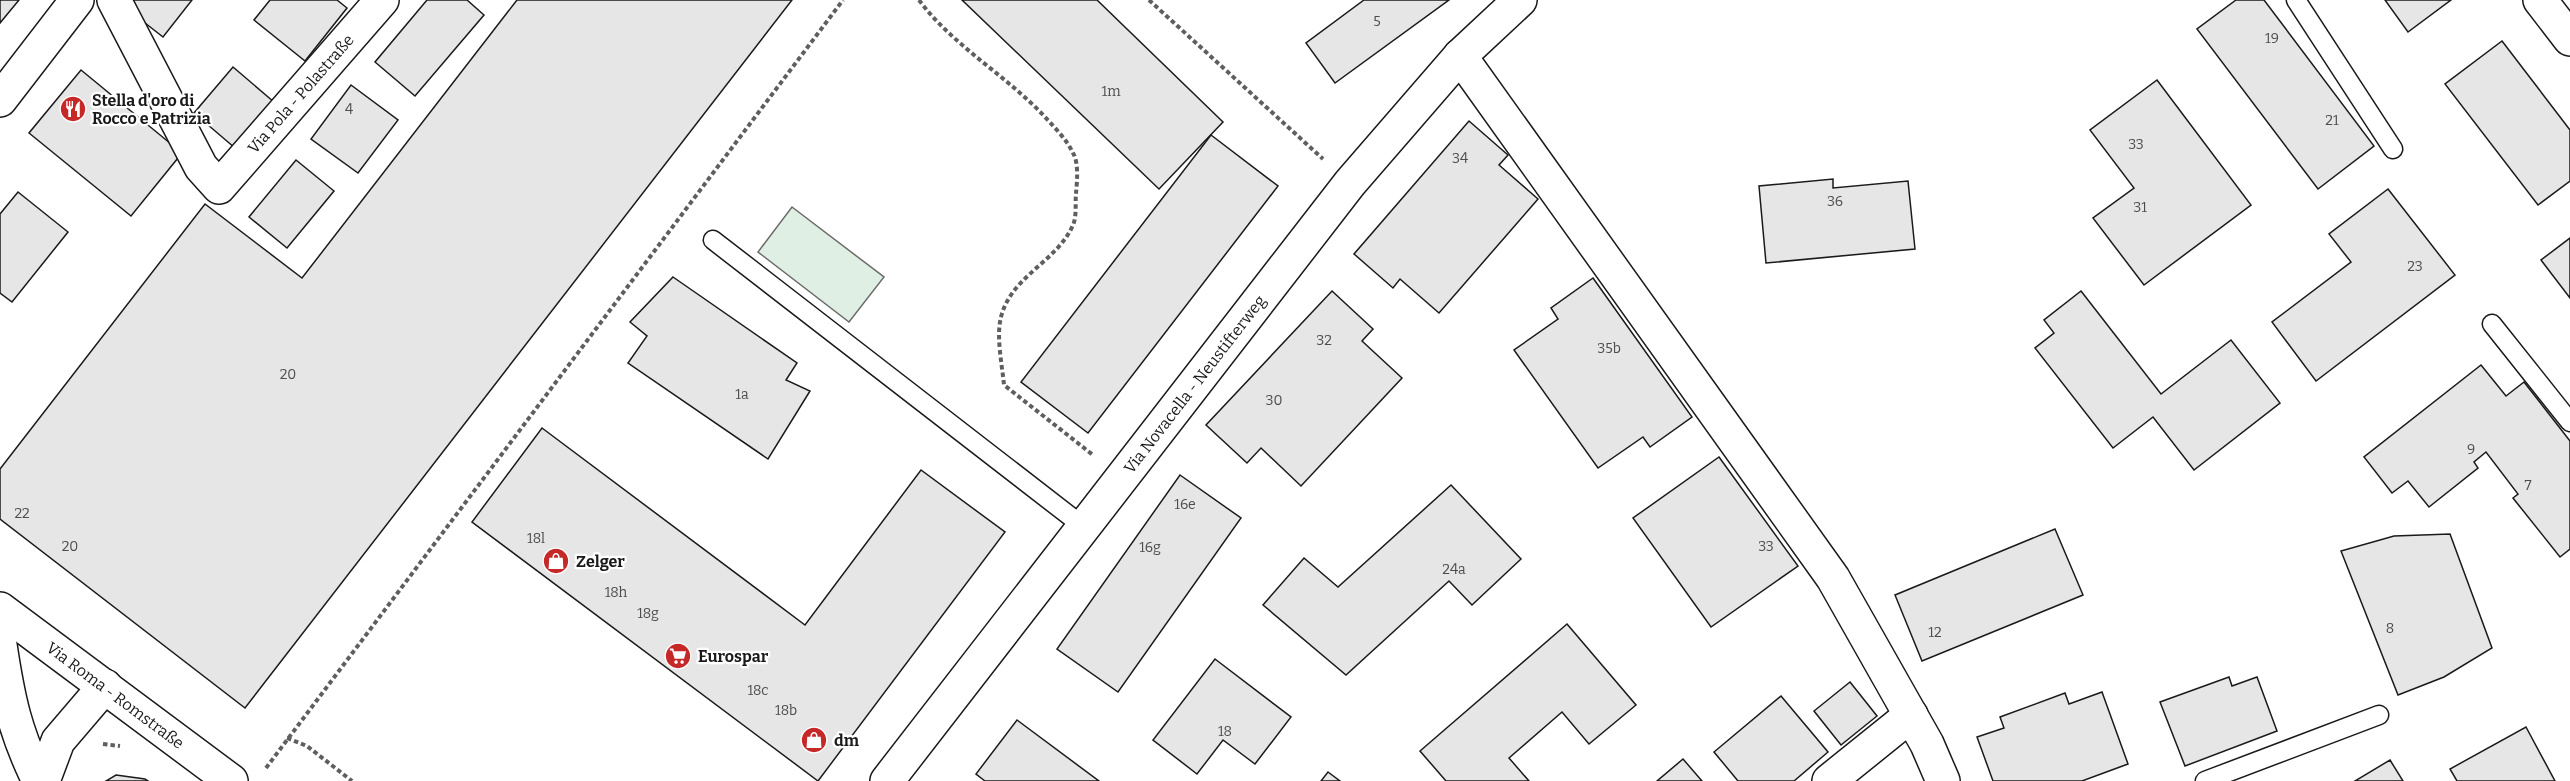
<svg xmlns="http://www.w3.org/2000/svg" width="2570" height="781" font-family="Bitter,serif">
<style>
.green{fill:#e0efe3;stroke:#6a6a6a;stroke-width:1.5}
.building{fill:#e6e6e6;stroke:#1a1a1a;stroke-width:1.5}
.lines{fill:none;stroke-linecap:round;stroke-linejoin:round}
.service-casing{stroke:#1a1a1a;stroke-width:21}
.minor-casing{stroke:#1a1a1a;stroke-width:36}
.primary-casing{stroke:#1a1a1a;stroke-width:36}
.path{stroke:#5f5f5f;stroke-width:4;stroke-dasharray:4.5 3;stroke-linecap:butt}
.service{stroke:#fff;stroke-width:18}
.minor{stroke:#fff;stroke-width:33}
.primary{stroke:#fff;stroke-width:33}
.labels{text-anchor:middle;dominant-baseline:central;stroke-width:4.5;stroke-linejoin:round;paint-order:stroke}
.number-label{font-size:14px;fill:#4d4d4d}
.street-label{font-size:16px;fill:#1a1a1a;stroke:#fff}
.poi-label{font-size:16px;font-weight:bold;fill:#1a1a1a;stroke:#fff;text-anchor:start}
</style>
<rect width="100%" height="100%" fill="#fff"/>
<!-- green -->
<path class="green" d="M 792,207 L 884,277 L 849,322 L 758,252 Z"/>
<!-- building -->
<g class="building">
<path d="M 0,0 L 19,0 L 0,23 Z"/>
<path d="M 126,0 L 192,0 L 163,37 L 122,5 Z"/>
<path d="M 270,0 L 337,0 L 347,8 L 305,61 L 254,20 Z"/>
<path d="M 427,0 L 467,0 L 484,15 L 415,96 L 375,62 Z"/>
<path d="M 517,0 L 792,0 L 245,708 L 0,519 L 0,469 L 205,204 L 302,278 Z"/>
<path d="M 962,0 L 1097,0 L 1223,122 L 1159,189 Z"/>
<path d="M 1364,0 L 1449,0 L 1335,83 L 1306,43 Z"/>
<path d="M 2236,0 L 2264,0 L 2374,146 L 2318,189 L 2197,29 Z"/>
<path d="M 2385,0 L 2451,0 L 2408,32 Z"/>
<path d="M 2502,41 L 2570,130 L 2570,181 L 2538,205 L 2445,84 Z"/>
<path d="M 233,67 L 274,102 L 235,148 L 194,113 Z"/>
<path d="M 81,70 L 182,153 L 131,216 L 29,133 Z"/>
<path d="M 2157,80 L 2251,205 L 2144,285 L 2093,218 L 2134,188 L 2090,130 Z"/>
<path d="M 351,85 L 398,120 L 358,173 L 311,139 Z"/>
<path d="M 1469,121 L 1508,155 L 1499,165 L 1538,199 L 1439,313 L 1400,279 L 1393,288 L 1354,254 Z"/>
<path d="M 1211,135 L 1278,186 L 1088,433 L 1021,382 Z"/>
<path d="M 296,160 L 334,191 L 287,248 L 249,217 Z"/>
<path d="M 1833,179 L 1833,188 L 1908,181 L 1915,249 L 1766,263 L 1759,186 Z"/>
<path d="M 2388,189 L 2455,275 L 2316,381 L 2272,322 L 2351,262 L 2329,234 Z"/>
<path d="M 18,192 L 68,232 L 12,302 L 0,293 L 0,214 Z"/>
<path d="M 2570,238 L 2570,298 L 2541,260 Z"/>
<path d="M 673,277 L 797,363 L 786,380 L 810,391 L 768,459 L 628,363 L 647,336 L 630,322 Z"/>
<path d="M 1593,278 L 1692,417 L 1650,447 L 1643,437 L 1598,468 L 1514,350 L 1558,319 L 1551,308 Z"/>
<path d="M 1332,291 L 1373,329 L 1362,341 L 1402,378 L 1301,486 L 1261,448 L 1247,463 L 1206,425 Z"/>
<path d="M 2081,291 L 2161,394 L 2231,340 L 2280,403 L 2194,470 L 2153,417 L 2113,448 L 2035,348 L 2054,333 L 2044,320 Z"/>
<path d="M 2481,365 L 2506,396 L 2524,382 L 2570,441 L 2570,549 L 2560,557 L 2513,498 L 2518,494 L 2486,452 L 2474,462 L 2478,468 L 2429,507 L 2408,481 L 2392,493 L 2364,457 Z"/>
<path d="M 542,428 L 805,625 L 921,470 L 1005,532 L 818,781 L 472,522 Z"/>
<path d="M 1719,457 L 1798,566 L 1711,627 L 1633,518 Z"/>
<path d="M 1180,475 L 1241,518 L 1118,692 L 1057,649 Z"/>
<path d="M 1451,485 L 1521,559 L 1472,605 L 1449,581 L 1346,675 L 1263,605 L 1304,558 L 1338,587 Z"/>
<path d="M 2055,529 L 2083,595 L 1922,661 L 1895,595 Z"/>
<path d="M 2450,534 L 2492,648 L 2444,677 L 2398,695 L 2341,551 L 2394,536 Z"/>
<path d="M 1567,624 L 1636,705 L 1589,744 L 1562,712 L 1509,758 L 1529,781 L 1446,781 L 1420,751 Z"/>
<path d="M 1215,659 L 1291,717 L 1255,764 L 1223,740 L 1197,774 L 1153,740 Z"/>
<path d="M 2229,677 L 2232,686 L 2257,677 L 2277,731 L 2185,766 L 2160,702 Z"/>
<path d="M 1850,682 L 1877,716 L 1841,745 L 1814,711 Z"/>
<path d="M 2102,692 L 2128,764 L 2082,781 L 1993,781 L 1977,737 L 2004,728 L 2000,717 L 2065,693 L 2069,704 Z"/>
<path d="M 1781,696 L 1828,752 L 1794,781 L 1738,781 L 1714,752 Z"/>
<path d="M 1017,720 L 1099,781 L 985,781 L 976,774 Z"/>
<path d="M 2526,727 L 2555,781 L 2457,781 L 2450,769 Z"/>
<path d="M 1683,759 L 1702,781 L 1657,781 Z"/>
<path d="M 2390,760 L 2403,781 L 2355,781 Z"/>
<path d="M 1328,772 L 1340,781 L 1321,781 Z"/>
<path d="M 116,775 L 145,779 L 148,781 L 106,781 Z"/>
</g>
<g class="lines">
<!-- service casing -->
<g class="service-casing">
<g id="service">
<path d="M 2296,0 L 2393,149"/>
<path d="M 713,240 L 1084,527"/>
<path d="M 2492,324 L 2570,422"/>
<path d="M 2205,781 L 2379,715"/>
</g>
</g>
<!-- minor casing -->
<g class="minor-casing">
<g id="minor">
<path id="s1" d="M 114,0 L 201,167 L 219,187 L 382,0"/>
<path d="M 2540,0 L 2570,39"/>
<path d="M 1460,56 L 1833,578 L 1927,744 L 1943,781"/>
<path d="M 0,100 L 77,0"/>
<path d="M 0,645 C 8,699 15,732 39,781"/>
<path d="M 43,781 L 58,741 L 105,686"/>
<path id="s2" d="M 887,781 L 1350,183 L 1460,56 L 1520,0"/>
<path d="M 1829,781 L 1911,715"/>
</g>
</g>
<!-- primary casing -->
<g class="primary-casing">
<g id="primary">
<path id="s3" d="M 0,609 L 231,781"/>
</g>
</g>
<!-- path -->
<g class="path">
<path d="M 919,0 C 953,46 1006,75 1045,117 C 1055,128 1067,140 1073,153 C 1079,163 1077,182 1076,193 C 1075,203 1077,216 1073,225 C 1057,262 1011,276 1001,317 C 996,337 1002,364 1004,385 L 1093,455"/>
<path d="M 1149,0 L 1323,159"/>
<path d="M 287,738 L 307,746 L 352,781"/>
<path d="M 103,744 L 120,746"/>
<path d="M 266,768 L 843,0"/>
</g>
<!-- service -->
<use href="#service" class="service"/>
<!-- minor -->
<use href="#minor" class="minor"/>
<!-- primary -->
<use href="#primary" class="primary"/>
</g>
<!-- icons -->
<defs>
<g id="restaurant-disc" transform="scale(1.35)"><circle r="9.5" fill="#c62828" stroke="#fff"/><path d="M-5-6h1v4h1v-4h1v4h1v-4h1v5L-1.5 .5V6h-2V.5L-5-1ZM5-6V6H3V1.5H1.5Q1.5-4 5-6Z" fill="#fff"/></g>
<g id="shop-disc" transform="scale(1.35)"><circle r="9.5" fill="#c62828" stroke="#fff"/><path d="M-5-2.5h2.3a2.7 3.5 0 0 1 5.4 0H5L5.5 6h-11ZM-1.5-2.5h3a1.5 2.3 0 0 0-3 0Z" fill="#fff"/></g>
<g id="supermarket-disc" transform="scale(1.35)"><circle r="9.5" fill="#c62828" stroke="#fff"/><path d="M-6-5.5h2.5l.6 2H6L4.5 2H-2.5L-4.4-4H-6ZM-1.5 3.2a1.3 1.3 0 1 0 .1 0ZM3 3.2a1.3 1.3 0 1 0 .1 0Z" fill="#fff"/></g>
</defs>
<g fill-rule="evenodd">
<use href="#restaurant-disc" x="73" y="109"/>
<use href="#shop-disc" x="556" y="561"/>
<use href="#supermarket-disc" x="678" y="656"/>
<use href="#shop-disc" x="814" y="740"/>
</g>
<g class="labels">
<!-- number labels -->
<g class="number-label">
<text x="1377" y="21">5</text>
<text x="2272" y="38">19</text>
<text x="1111" y="91">1m</text>
<text x="349" y="109">4</text>
<text x="2332" y="120">21</text>
<text x="2136" y="144">33</text>
<text x="1460" y="158">34</text>
<text x="1835" y="201">36</text>
<text x="2140" y="207">31</text>
<text x="2415" y="266">23</text>
<text x="1324" y="340">32</text>
<text x="1609" y="348">35b</text>
<text x="288" y="374">20</text>
<text x="742" y="394">1a</text>
<text x="1274" y="400">30</text>
<text x="2471" y="449">9</text>
<text x="2528" y="485">7</text>
<text x="1185" y="504">16e</text>
<text x="22" y="513">22</text>
<text x="536" y="538">18l</text>
<text x="70" y="546">20</text>
<text x="1766" y="546">33</text>
<text x="1150" y="547">16g</text>
<text x="1454" y="569">24a</text>
<text x="616" y="592">18h</text>
<text x="648" y="613">18g</text>
<text x="2390" y="628">8</text>
<text x="1935" y="632">12</text>
<text x="758" y="690">18c</text>
<text x="786" y="710">18b</text>
<text x="1225" y="731">18</text>
</g>
<!-- street labels -->
<g class="street-label">
<text stroke="none"><textPath href="#s1" startOffset="339">Via Pola - Polastraße</textPath></text>
<text stroke="none"><textPath href="#s2" startOffset="502">Via Novacella - Neustifterweg</textPath></text>
<text stroke="none"><textPath href="#s3" startOffset="144">Via Roma - Romstraße</textPath></text>
</g>
<!-- poi labels -->
<g class="poi-label">
<text x="92" y="100">Stella d'oro di<tspan x="92" dy="18">Rocco e Patrizia</tspan></text>
<text x="576" y="561">Zelger</text>
<text x="698" y="656">Eurospar</text>
<text x="834" y="740">dm</text>
</g>
</g>
</svg>
